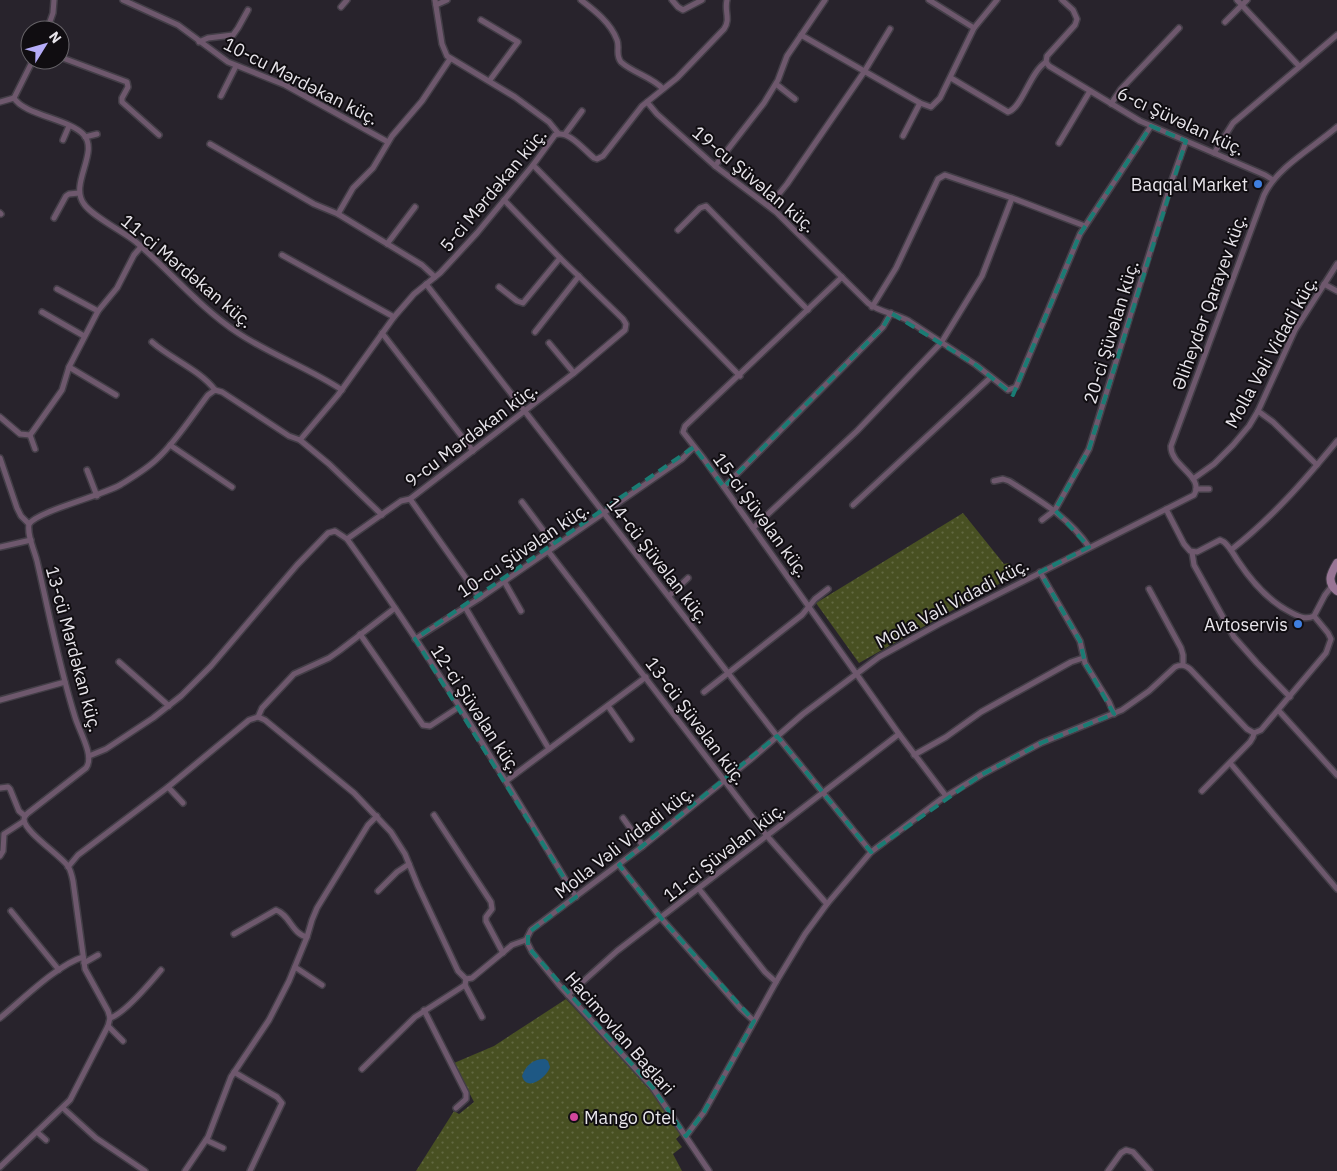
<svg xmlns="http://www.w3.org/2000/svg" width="1337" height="1171" font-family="'IBM Plex Sans',sans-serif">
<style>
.grass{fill:url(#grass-dots)}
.water{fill:#1e5884}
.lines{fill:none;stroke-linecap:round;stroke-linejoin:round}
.street-casing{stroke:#433e47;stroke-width:8}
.secondary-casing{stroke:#433e47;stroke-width:10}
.street{stroke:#6e586d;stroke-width:5}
.secondary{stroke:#987595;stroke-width:8}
.marked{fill:none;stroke:#1a7c74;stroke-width:4;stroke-dasharray:10 6;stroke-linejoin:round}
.shop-dot{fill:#3f7fe0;stroke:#100d11;stroke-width:2}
.hotel-dot{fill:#d1479c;stroke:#100d11;stroke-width:2}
.labels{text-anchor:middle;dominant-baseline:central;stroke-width:4;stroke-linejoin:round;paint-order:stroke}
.street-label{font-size:18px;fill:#e8e5eb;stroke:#100d11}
.poi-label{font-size:18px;fill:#e8e5eb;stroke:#100d11;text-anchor:end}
</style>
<defs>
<pattern id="grass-dots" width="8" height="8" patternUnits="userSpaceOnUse" patternTransform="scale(1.25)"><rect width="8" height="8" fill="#485022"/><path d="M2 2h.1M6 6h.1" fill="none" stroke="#626942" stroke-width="1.8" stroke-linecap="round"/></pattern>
</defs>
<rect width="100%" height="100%" fill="#28232c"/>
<!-- grass -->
<g class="grass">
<path d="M 963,513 L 1004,564 L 1009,563 L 1015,575 L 859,663 L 816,603 Z"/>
<path d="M 566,999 L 651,1090 L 681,1134 L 676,1139 L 682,1147 L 673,1154 L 682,1171 L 416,1171 L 454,1111 L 459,1114 L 474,1102 L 454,1063 L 494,1046 Z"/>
</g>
<!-- water -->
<path class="water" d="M 545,1059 L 548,1061 L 550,1067 C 547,1077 527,1093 522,1076 C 526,1065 533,1059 545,1059 Z"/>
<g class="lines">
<!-- street casing -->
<g class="street-casing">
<g id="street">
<path d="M 123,0 L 178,25 L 228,62 L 285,85 L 388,142"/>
<path d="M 435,0 L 442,44 L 447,56 L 515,97 L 549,122 L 558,133"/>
<path d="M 581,0 C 594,10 611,23 617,40 C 620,47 615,55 621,62 C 633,73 652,77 663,89"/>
<path d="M 672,0 L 678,7 L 683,10 L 702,0"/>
<path d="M 929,0 L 974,28"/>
<path d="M 1062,0 L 1073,10 L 1077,19 L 1075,25 L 1047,56 L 1046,62 L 1049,66 L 1140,121 L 1265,175 L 1273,180"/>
<path d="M 1237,0 L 1299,66"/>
<path d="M 436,5 L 447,0"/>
<path d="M 341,7 L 347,0"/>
<path d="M 481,20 L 518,42 L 490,80"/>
<path d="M 1225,22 L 1247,0"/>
<path d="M 47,30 L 53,13 L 54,0"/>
<path d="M 801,35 L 920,103 L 931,107 L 940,98 L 974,28 L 997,0"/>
<path d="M 199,42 L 208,38 L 233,35 L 238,28 L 248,10"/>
<path d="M 60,57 L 127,82 L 128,87 L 122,98 L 122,102 L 159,135"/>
<path d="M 33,60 L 14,98 C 24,115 70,119 84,135 C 99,153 69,184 84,204 C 92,216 122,231 136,242 C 171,272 200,308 238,333 C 271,355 309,368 342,390"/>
<path d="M 951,78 L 1008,112 C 1022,108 1030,72 1046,62"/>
<path d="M 776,84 L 795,99"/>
<path d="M 221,96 L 236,66"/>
<path d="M 0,102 L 14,98"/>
<path d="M 647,102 L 657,114 L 715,166 L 776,212 L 868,303 C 880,313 896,313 909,321 L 976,365 L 1008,390 L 1016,387 L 1080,234 L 1151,126"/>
<path d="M 1111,104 L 1121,89 L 1179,28"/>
<path d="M 565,134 L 582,111"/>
<path d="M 903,136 L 920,103"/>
<path d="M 85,137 L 97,134"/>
<path d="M 63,140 L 69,126"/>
<path d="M 1059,143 L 1090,91"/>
<path d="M 210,144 L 314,204 L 338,214 L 422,265 L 435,277"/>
<path d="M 1214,153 L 1233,123 L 1337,35"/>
<path d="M 533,165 L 740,376"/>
<path d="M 715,166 L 764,103 L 778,80 L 787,56 L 825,0"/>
<path d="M 769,206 L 787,184 L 864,72 L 890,29"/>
<path d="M 0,213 L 1,214"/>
<path d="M 338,214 L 353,188 L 373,168 L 392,136 L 422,101 L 450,59"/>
<path d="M 54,218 L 66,196 L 69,194 L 79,193"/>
<path d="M 678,230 L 700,208 L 706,206 L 808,310"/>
<path d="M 387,244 L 415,207"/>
<path d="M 282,255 L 394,317"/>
<path d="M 842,277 L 685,426 L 683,432 L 704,459 L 899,734 L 946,796"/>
<path d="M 426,284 L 777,736 L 871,852"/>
<path d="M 1324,284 L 1337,291"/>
<path d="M 499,287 L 517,301 L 523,303 L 560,258"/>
<path d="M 57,289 L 98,311"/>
<path d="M 872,307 L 896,268 L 938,179 L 945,175 L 1012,198 L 1085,226"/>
<path d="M 42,312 L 84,336"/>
<path d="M 535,332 L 579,276"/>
<path d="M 382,333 L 473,451"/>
<path d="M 152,342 C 171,359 200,370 215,390"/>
<path d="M 549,343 L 574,373"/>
<path d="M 69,367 L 116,395"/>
<path d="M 1258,411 L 1273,422 L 1317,465"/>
<path d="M 0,417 L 20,434 L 30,435 L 33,431 L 62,390 L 69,367 L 98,311 L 117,288 L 134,255 L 141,247"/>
<path d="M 30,435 L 35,449"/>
<path d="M 300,440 L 338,395 L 394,317 L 414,294 L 440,273 L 477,233 L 533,165 L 555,135 C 568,129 584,150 594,158 L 597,159 L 603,156 L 642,106 L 677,78 L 724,29 C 731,19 724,11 727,0"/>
<path d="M 170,445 L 232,487"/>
<path d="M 0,458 L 17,508 L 21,516 L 29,524 C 27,536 34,549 37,561 C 49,613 59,666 75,717 C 79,731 95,756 86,768 L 28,813 C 25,816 24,816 24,820 C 25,832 60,855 68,866 C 71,871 72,876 73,881 L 85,969 L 108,1011 L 110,1018 L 108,1026 L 70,1100 L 0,1167"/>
<path d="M 87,470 L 97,496"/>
<path d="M 1193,479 L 1214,464 L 1233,445 L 1249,426 L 1258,411 L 1295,330 L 1337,264"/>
<path d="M 994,481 L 1003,479 L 1009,481 C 1039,500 1069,517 1089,547"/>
<path d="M 724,487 L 883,327 L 891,313"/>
<path d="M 1196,489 L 1209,489"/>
<path d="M 410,499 L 480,598"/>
<path d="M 522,502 L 555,546"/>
<path d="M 853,505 L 991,377"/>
<path d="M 1166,509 L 1184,544 L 1190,551 L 1197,552 L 1220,540 L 1224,542 C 1230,547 1234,555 1238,561 C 1252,582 1269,602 1292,613 C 1300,617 1306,620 1314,616 L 1325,595 L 1332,586"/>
<path d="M 1042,520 L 1055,510 L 1089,449 L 1173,177 L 1186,141"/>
<path d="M 29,524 C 38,511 101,496 120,485 C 133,477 147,469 158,458 C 177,440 192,416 208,395 L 215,390 L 222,392 L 289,436 L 300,440 L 329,464 L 382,515"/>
<path d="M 753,528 L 857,431 L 941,343 L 982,276 L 1012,198"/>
<path d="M 347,539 C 430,654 503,776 576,897"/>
<path d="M 0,547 L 31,540"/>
<path d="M 1231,550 C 1272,518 1304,481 1337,441"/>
<path d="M 548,551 L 767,836 L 827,904"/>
<path d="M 1192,552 L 1194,565 L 1234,637 L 1257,663 L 1290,697"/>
<path d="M 1040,572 L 1080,641 L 1085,663 L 1109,702 L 1114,714"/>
<path d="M 504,581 L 521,611"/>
<path d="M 1149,589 L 1181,648 L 1183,655 L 1183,665"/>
<path d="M 669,596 L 688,578"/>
<path d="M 465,607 L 549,749"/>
<path d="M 360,634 L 423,725 L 430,726 L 459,707"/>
<path d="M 415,639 L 480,598 L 682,459 L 694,447"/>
<path d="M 119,662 L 169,706"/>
<path d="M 704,692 L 802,615 L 815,599 L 828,589"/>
<path d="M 0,700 L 65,682"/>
<path d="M 608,706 L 631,739"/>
<path d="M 1279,711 L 1337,775"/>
<path d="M 258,717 L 262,708 L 294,674 L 329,658 L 339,651 L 395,608"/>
<path d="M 914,755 L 946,737 L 981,712 L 1071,662 L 1083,658"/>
<path d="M 89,756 L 106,749 L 153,718 L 181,696 L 211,666 L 297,565 L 328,533 L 335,531 L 347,539 L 401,501 L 410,499 L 574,373 L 625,330 L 626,324 L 623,319 L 560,258 L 504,200"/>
<path d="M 1230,763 L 1337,889"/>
<path d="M 506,781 L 646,677"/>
<path d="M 168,787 L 183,803"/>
<path d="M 0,788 L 8,787 L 10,789 L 19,811 L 25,816"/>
<path d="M 1202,791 L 1250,742 L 1253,737 L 1254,733 L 1261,730 L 1326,653 L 1331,639 L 1328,633 L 1314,616"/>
<path d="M 434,815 L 491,902 L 492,909 L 486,917 L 486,921 L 503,953"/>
<path d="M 623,818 L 643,846"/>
<path d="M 0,856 L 3,851 L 4,834 L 24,821"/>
<path d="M 619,865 L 661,918 L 741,1009 L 754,1021"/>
<path d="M 68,867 L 78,855 L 168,787 L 249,720 L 258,717 L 265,720 L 354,793 L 391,832 L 405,854 L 418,886 L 458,971 L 466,979"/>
<path d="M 699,889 L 765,972 L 776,982"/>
<path d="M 378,891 L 397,872 L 409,864"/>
<path d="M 11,911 L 59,970"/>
<path d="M 234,934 L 276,910 C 290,915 292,934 307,937"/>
<path d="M 526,940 L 531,930 L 643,846 L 750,760 L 803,714 L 879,657 L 939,624 L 1194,495 C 1205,476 1170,466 1171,446 L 1264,195 C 1277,167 1314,147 1337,127"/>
<path d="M 526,940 L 532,952 L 559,985 L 653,1088 L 709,1171"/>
<path d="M 84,963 L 98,955"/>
<path d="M 295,967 L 322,985"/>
<path d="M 466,979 L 472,978 L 512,945 L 526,940"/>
<path d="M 465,985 L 482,1017"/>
<path d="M 568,995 L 617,951 L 899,734"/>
<path d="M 424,1010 L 466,1093 L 466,1099 L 456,1108"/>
<path d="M 0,1018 C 22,1000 57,965 83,957"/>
<path d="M 110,1018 C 124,1014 151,982 161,970"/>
<path d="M 108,1026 L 123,1041"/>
<path d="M 362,1069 L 415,1017 L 465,985 L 466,979"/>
<path d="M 234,1072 L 277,1097 L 282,1103 L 250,1171"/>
<path d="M 63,1108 L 96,1138 L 145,1171"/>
<path d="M 37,1132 L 46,1140"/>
<path d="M 686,1136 L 704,1112 L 776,982 L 805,934 L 827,904 L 871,852 L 940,800 L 981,775 L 1041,743 L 1122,710 L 1149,691 L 1175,667 C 1181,664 1185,665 1190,669 L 1247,729 L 1254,733"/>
<path d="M 206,1140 L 223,1148"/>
<path d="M 185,1171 L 208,1137 L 231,1077 L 269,1020 L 289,981 L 307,937 L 312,920 L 317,908 L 368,825 L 377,816"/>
<path d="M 1108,1171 L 1121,1153 L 1126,1150 L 1133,1152 L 1150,1171"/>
</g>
</g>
<!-- secondary casing -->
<g class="secondary-casing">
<path id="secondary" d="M 1337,563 C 1331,573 1326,582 1337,591"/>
</g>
<!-- street -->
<use href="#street" class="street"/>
<!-- secondary -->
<use href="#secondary" class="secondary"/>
</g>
<!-- marked area -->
<path class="marked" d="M 1151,126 L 1186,141 L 1089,449 L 1055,510 L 1089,547 L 1040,572 L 1080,641 L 1085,663 L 1114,714 L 1041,743 L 981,775 L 871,852 L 777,736 L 619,865 L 661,918 L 754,1021 L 704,1112 L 686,1136 L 653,1088 L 528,947 L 528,933 L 576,897 L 415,639 L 694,447 L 724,487 L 883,327 L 891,313 L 976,365 L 1013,395 L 1080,234 Z"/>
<!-- markers -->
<g class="shop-dot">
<circle cx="1258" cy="184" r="5"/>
<circle cx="1298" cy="624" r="5"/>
</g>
<circle class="hotel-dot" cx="574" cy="1117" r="5"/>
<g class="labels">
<!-- street labels -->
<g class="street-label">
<text transform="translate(301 81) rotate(27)">10-cu Mərdəkan küç.</text>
<text transform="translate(1181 121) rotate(25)">6-cı Şüvəlan küç.</text>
<text transform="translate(754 179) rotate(40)">19-cu Şüvəlan küç.</text>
<text transform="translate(493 190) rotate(-50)">5-ci Mərdəkan küç.</text>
<text transform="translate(187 271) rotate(40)">11-ci Mərdəkan küç.</text>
<text transform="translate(1209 302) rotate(-70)">Əliheydər Qarayev küç.</text>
<text transform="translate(1111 332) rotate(-73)">20-ci Şüvəlan küç.</text>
<text transform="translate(1271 352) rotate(-61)">Molla Vəli Vidadi küç.</text>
<text transform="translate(471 435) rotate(-37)">9-cu Mərdəkan küç.</text>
<text transform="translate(761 515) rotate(54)">15-ci Şüvəlan küç.</text>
<text transform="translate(523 550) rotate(-34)">10-cu Şüvəlan küç.</text>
<text transform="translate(658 560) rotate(52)">14-cü Şüvəlan küç.</text>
<text transform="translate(952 603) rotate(-28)">Molla Vəli Vidadi küç.</text>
<text transform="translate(74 649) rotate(75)">13-cü Mərdəkan küç.</text>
<text transform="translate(476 709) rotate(57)">12-ci Şüvəlan küç.</text>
<text transform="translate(696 721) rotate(53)">13-cü Şüvəlan küç.</text>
<text transform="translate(624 842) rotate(-38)">Molla Vəli Vidadi küç.</text>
<text transform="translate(724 852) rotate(-38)">11-ci Şüvəlan küç.</text>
<text transform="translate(620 1033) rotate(49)">Hacimovlan Baglari</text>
</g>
<!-- poi labels -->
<g class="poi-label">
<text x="1248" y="184">Baqqal Market</text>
<text x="1288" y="624">Avtoservis</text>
<text x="584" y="1117" text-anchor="start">Mango Otel</text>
</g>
</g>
<!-- north arrow -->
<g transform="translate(45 45) rotate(53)"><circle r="24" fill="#100d11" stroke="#666368"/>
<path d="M0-4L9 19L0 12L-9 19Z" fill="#b5acf8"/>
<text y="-8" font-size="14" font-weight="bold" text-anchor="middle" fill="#e8e5eb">N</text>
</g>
</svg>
